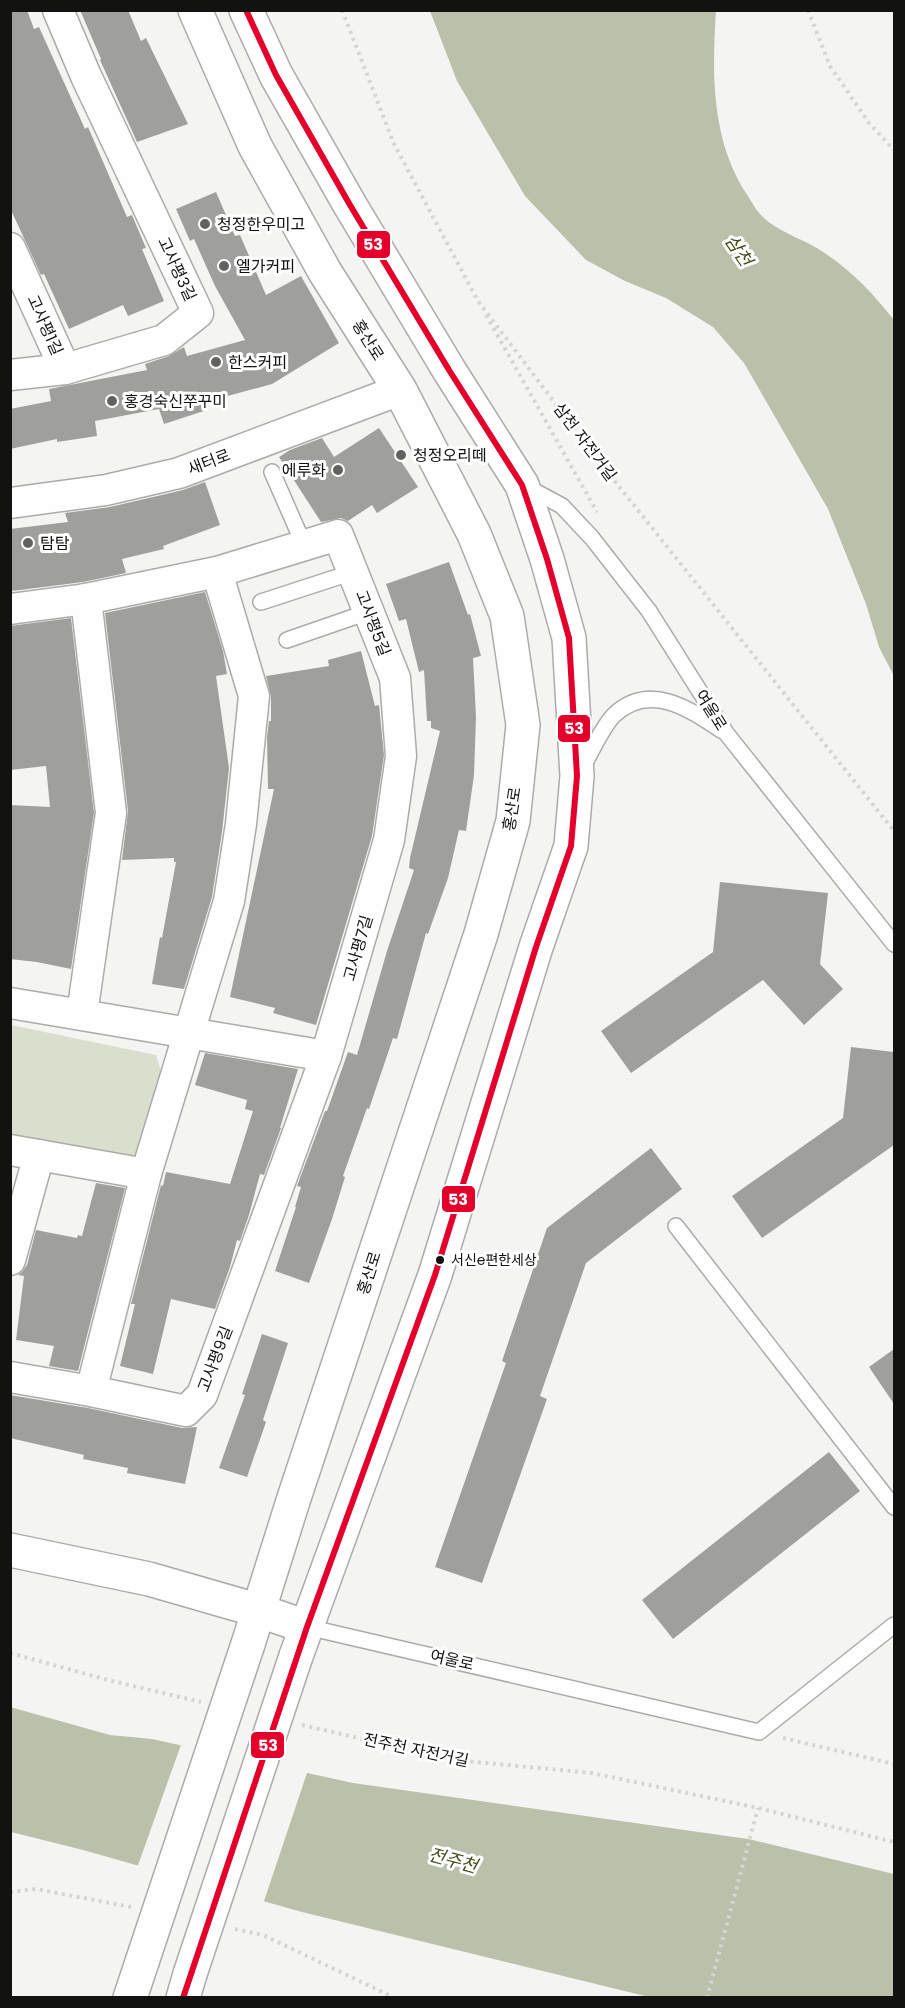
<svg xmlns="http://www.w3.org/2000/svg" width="905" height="2008" font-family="Poppins,'Noto Sans KR',sans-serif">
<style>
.green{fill:#dadecd}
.water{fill:#bbc0aa}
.pier{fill:#f4f5f2}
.building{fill:#9fa09d}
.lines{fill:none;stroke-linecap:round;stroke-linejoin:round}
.lane-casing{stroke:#abaca9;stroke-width:18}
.street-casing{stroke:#abaca9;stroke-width:33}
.secondary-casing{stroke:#abaca9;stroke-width:36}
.path{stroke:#d5d5d3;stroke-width:4;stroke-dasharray:3 4.5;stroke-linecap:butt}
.lane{stroke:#fdfefd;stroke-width:15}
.street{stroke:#fdfefd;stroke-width:30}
.secondary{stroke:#fdfefd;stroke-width:33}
.secondary-bridge-casing{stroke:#abaca9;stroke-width:36;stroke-linecap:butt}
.secondary-bridge{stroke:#fdfefd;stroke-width:33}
.bus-1-casing{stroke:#fff;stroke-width:10}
.bus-1{stroke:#e4002b;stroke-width:6}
.poi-dot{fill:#616260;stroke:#fff;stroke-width:2}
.bus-dot{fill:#121311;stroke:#fff;stroke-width:2}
.labels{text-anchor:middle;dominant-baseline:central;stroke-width:6;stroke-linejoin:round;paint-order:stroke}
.bus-label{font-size:14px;fill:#121311;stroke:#fff;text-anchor:start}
.poi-label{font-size:16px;fill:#121311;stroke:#fff;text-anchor:start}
.street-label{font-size:16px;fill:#121311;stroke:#fff}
.water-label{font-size:18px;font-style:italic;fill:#454e1b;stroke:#fff}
.line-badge{stroke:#fff;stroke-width:2}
.badge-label{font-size:16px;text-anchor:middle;font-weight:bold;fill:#fff}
</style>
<rect width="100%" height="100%" fill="#f4f5f2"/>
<!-- green -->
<path class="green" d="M 11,1025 L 156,1055 L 164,1081 L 136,1157 L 11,1139 Z"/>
<!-- water -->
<g class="water">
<path d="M 430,11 L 716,11 C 712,72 711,139 746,193 C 750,199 754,207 759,213 C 774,230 798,237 817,248 C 848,267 872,292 894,320 L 894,676 L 879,647 L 866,604 L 828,509 L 744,363 L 713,327 L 666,298 L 625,281 L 586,260 L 525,196 L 457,81 Z"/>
<path d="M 10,1707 L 110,1735 L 152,1739 L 353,1783 L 748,1839 L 894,1874 L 894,1997 L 649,1997 L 302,1912 L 83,1850 L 11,1832 Z"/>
</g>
<!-- pier -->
<path class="pier" d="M 182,1742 L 308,1770 L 263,1904 L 137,1868 Z"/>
<!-- building -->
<g class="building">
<path d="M 10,10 L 27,10 L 34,29 L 39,27 L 85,129 L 88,127 L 127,217 L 132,215 L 146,248 L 142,249 L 164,301 L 128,316 L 123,305 L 69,329 L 44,274 L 41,275 L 10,208 Z"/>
<path d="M 80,10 L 128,10 L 141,41 L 146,38 L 188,124 L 137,142 L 100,60 L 101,59 Z"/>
<path d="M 216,192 L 235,236 L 240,235 L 266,295 L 301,276 L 339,343 L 272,384 L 202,403 L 204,411 L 164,424 L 159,409 L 95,421 L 97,436 L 57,442 L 57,439 L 10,449 L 10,409 L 51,401 L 49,389 L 147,370 L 145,364 L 169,356 L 184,347 L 187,356 L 245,340 L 215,286 L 194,239 L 190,241 L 176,209 Z"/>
<path d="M 379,428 L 418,487 L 377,513 L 372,505 L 348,521 L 341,518 L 321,522 L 279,457 L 290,450 L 322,438 L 334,457 Z"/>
<path d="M 205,482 L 220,525 L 163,546 L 164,549 L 122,559 L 126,573 L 83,582 L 12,591 L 10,529 L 68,522 L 65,513 L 110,507 L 183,490 Z"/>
<path d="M 449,562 L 468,615 L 470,614 L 481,656 L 473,658 L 476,717 L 474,775 L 466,831 L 459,830 L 448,878 L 428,934 L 426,933 L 397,1039 L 393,1038 L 369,1109 L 367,1108 L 343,1176 L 345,1177 L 332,1219 L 309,1283 L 275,1271 L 296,1207 L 295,1207 L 301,1187 L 297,1186 L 325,1111 L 327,1111 L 348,1052 L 357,1055 L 387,951 L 414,870 L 409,868 L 410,858 L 440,731 L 431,728 L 431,721 L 427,721 L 424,670 L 419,672 L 406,619 L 399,621 L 386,584 Z"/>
<path d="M 205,592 L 223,651 L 227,674 L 216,676 L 229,768 L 222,832 L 212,897 L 184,989 L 152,984 L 160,937 L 162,938 L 176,862 L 174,862 L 174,858 L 122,860 L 128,811 L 105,613 Z"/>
<path d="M 71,618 L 94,813 L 71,969 L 37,962 L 10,959 L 10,805 L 50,807 L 46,766 L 10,770 L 10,626 Z"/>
<path d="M 361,651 L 375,706 L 379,705 L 384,755 L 372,836 L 316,1025 L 273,1013 L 275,1008 L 230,997 L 274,789 L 268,789 L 267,738 L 269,721 L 271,721 L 271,697 L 266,676 L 329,666 L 328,660 Z"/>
<path d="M 720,882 L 828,893 L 820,964 L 843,989 L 804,1025 L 763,980 L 631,1073 L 601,1031 L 713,952 Z"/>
<path d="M 851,1047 L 894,1052 L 894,1145 L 762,1238 L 732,1196 L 843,1118 Z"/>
<path d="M 205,1053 L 298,1069 L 280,1128 L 281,1128 L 264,1175 L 260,1174 L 249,1215 L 240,1241 L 237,1240 L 230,1267 L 215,1309 L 171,1299 L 153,1374 L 120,1366 L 135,1304 L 131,1304 L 161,1185 L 163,1186 L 166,1172 L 230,1184 L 253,1111 L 245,1109 L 247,1100 L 195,1085 Z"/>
<path d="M 651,1148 L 682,1189 L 586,1263 L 540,1396 L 547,1399 L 482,1583 L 435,1567 L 506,1363 L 502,1361 L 547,1228 Z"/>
<path d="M 96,1183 L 125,1188 L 92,1316 L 78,1371 L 49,1366 L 54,1346 L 16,1340 L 24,1276 L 18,1275 L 22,1272 L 27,1265 L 36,1230 L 77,1238 L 78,1235 L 82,1236 Z"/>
<path d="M 262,1334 L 288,1343 L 263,1420 L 266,1422 L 247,1477 L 219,1468 L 245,1395 L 242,1394 Z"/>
<path d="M 894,1349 L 894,1404 L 869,1367 Z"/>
<path d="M 10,1395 L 88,1408 L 182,1428 L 197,1427 L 185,1484 L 127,1473 L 128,1468 L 83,1459 L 84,1455 L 10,1438 Z"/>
<path d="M 829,1452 L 860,1491 L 673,1639 L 642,1600 Z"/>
</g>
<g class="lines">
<!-- lane casing -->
<g class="lane-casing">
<g id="lane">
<path d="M 272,472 L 304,545"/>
<path d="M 525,486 L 562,506 L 592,538 L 649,611 L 726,733 L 894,944"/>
<path d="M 261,602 L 353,572"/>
<path d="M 287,640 L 368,612"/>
<path d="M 583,767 C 590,753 604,725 614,715 C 649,682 688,708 721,730"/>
<path d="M 676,1226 L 894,1507"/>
<path d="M 307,1627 L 759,1732 L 894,1625"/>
</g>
</g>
<!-- street casing -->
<g class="street-casing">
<g id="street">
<path d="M 10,248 L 65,369"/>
<path d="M 10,375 L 65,369 L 164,340 L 198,313 L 86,76 L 58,10"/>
<path d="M 10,503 L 106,490 L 179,473 L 400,390"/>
<path d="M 10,609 L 86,599 L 217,572 L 338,535 L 395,678 L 401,756 L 389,840 L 326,1056 L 10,1003"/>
<path d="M 82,1014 L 111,813 L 86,599"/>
<path d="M 10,1150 L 146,1174"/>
<path d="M 10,1260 L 39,1155"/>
<path d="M 10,1377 L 91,1391 L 186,1411 L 202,1395 L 326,1056"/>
<path d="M 91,1391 L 146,1174 L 229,901 L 241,824 L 254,696 L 217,572"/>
</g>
</g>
<!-- secondary casing -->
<g class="secondary-casing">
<g id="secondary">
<path d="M 195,10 L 255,146 L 325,272 L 400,390 L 474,534 L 507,616 L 523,725 L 513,821 L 481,934 L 294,1498 L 248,1644"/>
<path d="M 246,10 L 276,75 L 350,205 L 449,370 L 522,485 L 547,559 L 569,638 L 577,776 L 571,846 L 536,947 L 435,1275 L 296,1656"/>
<path d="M 10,1550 L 149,1579 L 260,1611 L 307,1627"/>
<path d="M 130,1998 L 142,1962"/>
<path d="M 183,1998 L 190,1974"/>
</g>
</g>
<!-- path -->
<g class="path">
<path d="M 342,10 L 394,144 L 478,301 L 601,464 L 894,831"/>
<path d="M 808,10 L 830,66 L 869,123 L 894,150"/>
<path d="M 486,315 L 597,512"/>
<path d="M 10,1653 L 108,1680 L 201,1702"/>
<path d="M 302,1725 L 454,1760 L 592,1773 L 758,1808 L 894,1842"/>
<path d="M 783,1738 L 894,1764"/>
<path d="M 10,1892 L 36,1889 L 131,1907"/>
<path d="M 235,1929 L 263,1935 L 395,1998"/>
<path d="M 707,1998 L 758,1808"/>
</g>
<!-- lane -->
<use href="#lane" class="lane"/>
<!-- street -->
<use href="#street" class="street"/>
<!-- secondary -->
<use href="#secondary" class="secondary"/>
<!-- secondary-bridge casing -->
<g class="secondary-bridge-casing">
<g id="secondary-bridge">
<path d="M 142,1962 L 248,1644"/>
<path d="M 190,1974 L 296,1656"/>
</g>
</g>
<!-- secondary-bridge -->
<use href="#secondary-bridge" class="secondary-bridge"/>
<!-- bus-1 casing -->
<g class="bus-1-casing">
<path id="bus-1" d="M 183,1998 L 307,1627 L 435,1275 L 536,947 L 571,846 L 577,776 L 569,638 L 547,559 L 522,485 L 449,370 L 350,205 L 276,75 L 246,10"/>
</g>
<!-- bus-1 -->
<use href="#bus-1" class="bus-1"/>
</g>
<!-- markers -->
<g class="poi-dot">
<circle cx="205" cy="224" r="6"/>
<circle cx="224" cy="266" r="6"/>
<circle cx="216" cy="362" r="6"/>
<circle cx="112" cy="401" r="6"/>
<circle cx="401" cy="455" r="6"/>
<circle cx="338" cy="470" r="6"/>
<circle cx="28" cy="543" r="6"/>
</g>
<circle class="bus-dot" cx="440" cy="1260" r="5"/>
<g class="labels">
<!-- bus labels -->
<g class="bus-label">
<text x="451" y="1260">서신e편한세상</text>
</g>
<!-- poi labels -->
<g class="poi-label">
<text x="217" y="224">청정한우미고</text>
<text x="236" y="266">엘가커피</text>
<text x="228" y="362">한스커피</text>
<text x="124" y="401">홍경숙신쭈꾸미</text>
<text x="413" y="455">청정오리떼</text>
<text x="326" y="470" text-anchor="end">에루화</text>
<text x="40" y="543">탐탐</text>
</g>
<!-- street labels -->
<g class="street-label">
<text transform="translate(177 269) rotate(65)">고사평3길</text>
<text transform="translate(45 325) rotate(66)">고사평1길</text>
<text transform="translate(368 340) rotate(58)">홍산로</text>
<text transform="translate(585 442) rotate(53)">삼천 자전거길</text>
<text transform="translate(209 462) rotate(-21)">새터로</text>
<text transform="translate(373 623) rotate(69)">고사평5길</text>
<text transform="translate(711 710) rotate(58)">여울로</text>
<text transform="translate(512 809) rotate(-81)">홍산로</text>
<text transform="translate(358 948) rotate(-74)">고사평7길</text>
<text transform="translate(369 1273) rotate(-72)">홍산로</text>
<text transform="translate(215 1359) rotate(-69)">고사평9길</text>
<text transform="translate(452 1660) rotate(13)">여울로</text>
<text transform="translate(416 1750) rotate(12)">전주천 자전거길</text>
</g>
<!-- water labels -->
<g class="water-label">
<text transform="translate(739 250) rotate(56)">삼천</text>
<text transform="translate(453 1860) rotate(15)">전주천</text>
</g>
</g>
<g class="line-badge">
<rect x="356" y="230" width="35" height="29" rx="6" fill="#e4002b"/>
<rect x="557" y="714" width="34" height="29" rx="6" fill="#e4002b"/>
<rect x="441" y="1185" width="35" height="28" rx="6" fill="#e4002b"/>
<rect x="250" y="1731" width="35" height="28" rx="6" fill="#e4002b"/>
</g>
<g class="badge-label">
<text x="373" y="250">53</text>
<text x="574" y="734">53</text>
<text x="458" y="1205">53</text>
<text x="268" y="1751">53</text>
</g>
<!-- border -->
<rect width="905" height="2008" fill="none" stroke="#121311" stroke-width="24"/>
</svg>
